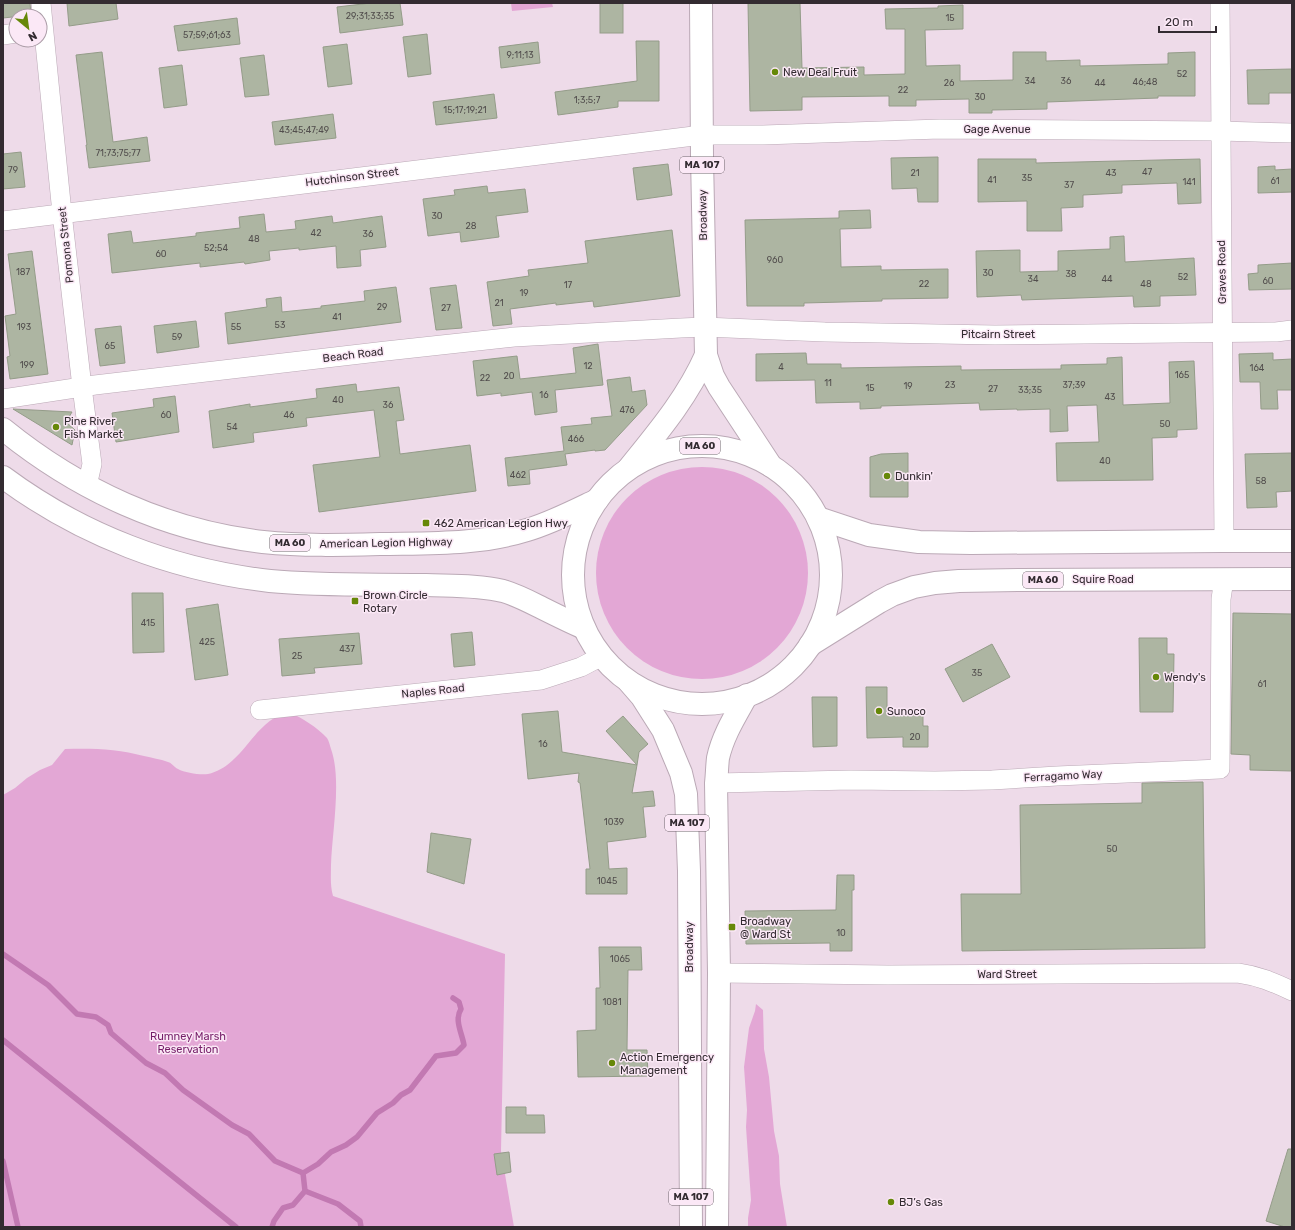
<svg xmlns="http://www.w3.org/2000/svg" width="1295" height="1230" font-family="Rubik,sans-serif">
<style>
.green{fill:#e3a7d5}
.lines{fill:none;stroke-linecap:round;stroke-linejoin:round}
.stream{stroke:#c279b2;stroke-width:5.5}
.building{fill:#adb5a2;stroke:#949c89}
.minor-casing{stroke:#bba9b6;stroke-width:20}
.major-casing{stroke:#bba9b6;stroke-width:24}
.highway-casing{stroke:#bba9b6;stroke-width:24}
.minor{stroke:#fff;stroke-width:19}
.major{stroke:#fff;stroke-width:22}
.highway{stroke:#fff;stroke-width:22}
.poi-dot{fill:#668808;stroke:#fbe8f6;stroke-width:1.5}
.labels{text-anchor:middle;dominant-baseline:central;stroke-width:3;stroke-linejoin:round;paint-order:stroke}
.number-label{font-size:9px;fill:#524e4d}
.shield{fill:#fbe8f6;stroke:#6f646c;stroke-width:1}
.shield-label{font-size:10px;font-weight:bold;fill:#332b31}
.poi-label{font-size:11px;fill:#332b31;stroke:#fbe8f6;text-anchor:start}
.street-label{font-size:11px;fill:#332b31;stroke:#fbe8f6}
.park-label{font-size:11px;fill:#751e68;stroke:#fbe8f6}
</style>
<rect width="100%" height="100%" fill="#eedbe9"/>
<!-- green -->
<g class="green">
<path d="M 511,3 L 552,3 L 553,7 L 512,11 Z"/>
<circle cx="702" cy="573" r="106"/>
<path d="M 289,712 C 302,718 317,727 327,738 C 329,741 330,746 331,749 C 342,779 332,833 331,865 C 331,876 330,885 333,896 L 505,954 L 501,1151 L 514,1227 L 3,1227 L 3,795 L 15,788 L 27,778 L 40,770 L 52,765 L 65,749 C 92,748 118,749 144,756 C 152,758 160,759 168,762 C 172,763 174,767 178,769 C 185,773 200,775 208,774 C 244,766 253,720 289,712 Z"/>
<path d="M 756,1004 L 763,1010 L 764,1049 L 769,1077 L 774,1131 L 779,1156 L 780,1184 L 787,1227 L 748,1227 L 748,1218 L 751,1200 L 746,1127 L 747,1110 L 744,1067 L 749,1028 L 755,1011 Z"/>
</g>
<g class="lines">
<!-- stream -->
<g class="stream">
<path d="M 3,954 L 48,985 L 77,1014 L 96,1017 L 108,1025 L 111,1033 L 146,1063 L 165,1073 L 183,1090 L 232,1125 L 249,1134 L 275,1161 L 303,1173"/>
<path d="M 3,1040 L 236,1227"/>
<path d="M 3,1161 L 18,1227"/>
<path d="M 305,1191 L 338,1204 L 360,1221 L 361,1227"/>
<path d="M 272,1227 L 274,1221 L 283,1208 L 293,1205 L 305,1191 L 303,1173 L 318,1164 L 331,1152 L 346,1145 L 357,1137 L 377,1113 L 393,1103 L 401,1095 L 410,1090 L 436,1056 L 456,1053 L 464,1045 C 462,1033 454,1020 461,1009 L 459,1002 L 453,998"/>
</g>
</g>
<!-- building -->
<g class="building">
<path d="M 3,3 L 30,3 L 31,15 L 3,18 Z"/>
<path d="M 67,3 L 116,3 L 118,19 L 69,26 Z"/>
<path d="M 371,3 L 400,3 L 403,25 L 340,33 L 337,7 Z"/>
<rect x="600" y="3" width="23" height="30"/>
<path d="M 748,3 L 800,3 L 802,68 L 864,67 L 864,75 L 905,74 L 905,29 L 886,29 L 885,9 L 938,8 L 938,6 L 963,5 L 963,29 L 925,30 L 926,66 L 960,65 L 960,81 L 1013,80 L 1013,52 L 1046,52 L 1046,61 L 1080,60 L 1080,66 L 1168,64 L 1168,53 L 1195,52 L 1195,96 L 1158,96 L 1158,98 L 1047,102 L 1047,109 L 992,110 L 992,113 L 969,113 L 969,99 L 916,100 L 916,106 L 889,106 L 889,96 L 802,97 L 802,110 L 750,111 Z"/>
<path d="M 237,18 L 240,44 L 178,51 L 174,26 Z"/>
<path d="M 427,34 L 431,74 L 408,77 L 403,37 Z"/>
<path d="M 636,41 L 659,41 L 659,101 L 618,101 L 618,107 L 558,115 L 555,92 L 637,81 Z"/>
<path d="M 538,42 L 540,63 L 501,68 L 499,47 Z"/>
<path d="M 347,44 L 352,84 L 328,87 L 323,47 Z"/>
<path d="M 102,52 L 113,142 L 147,137 L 150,161 L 89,168 L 86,145 L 87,145 L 76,55 Z"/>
<path d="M 264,55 L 269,95 L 245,97 L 240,58 Z"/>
<path d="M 182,65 L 187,105 L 164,108 L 159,68 Z"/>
<path d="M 1292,69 L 1292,93 L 1269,93 L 1269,104 L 1248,104 L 1247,70 Z"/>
<path d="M 494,94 L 497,118 L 436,125 L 433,102 Z"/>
<path d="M 333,114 L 336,138 L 275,145 L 272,122 Z"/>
<path d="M 21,152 L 25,187 L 3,189 L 3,154 Z"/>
<path d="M 938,157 L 938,202 L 918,202 L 917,188 L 892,189 L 891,158 Z"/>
<path d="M 978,159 L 1036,159 L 1036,163 L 1200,159 L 1201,203 L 1178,204 L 1177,183 L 1122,185 L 1122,193 L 1083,195 L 1083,207 L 1061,208 L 1062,231 L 1027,231 L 1027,201 L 978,202 Z"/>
<path d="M 668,164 L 672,195 L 637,200 L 633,168 Z"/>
<path d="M 1275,166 L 1275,170 L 1292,169 L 1292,192 L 1258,193 L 1258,167 Z"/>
<path d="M 487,186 L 488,193 L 525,189 L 528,212 L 496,216 L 499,237 L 461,242 L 460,232 L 428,236 L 423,199 L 455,195 L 454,190 Z"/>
<path d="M 870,210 L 871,228 L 840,229 L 841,267 L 881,266 L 881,270 L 948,269 L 948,298 L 882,299 L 882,301 L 804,303 L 804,306 L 747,306 L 745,220 L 839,218 L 839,211 Z"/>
<path d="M 264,214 L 266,232 L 296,229 L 295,221 L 332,216 L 333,223 L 382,216 L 386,247 L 360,250 L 361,266 L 337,268 L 336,246 L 299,250 L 299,248 L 269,251 L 270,260 L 245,264 L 244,262 L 200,267 L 200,263 L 112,273 L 108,234 L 131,231 L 133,243 L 196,236 L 196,233 L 240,228 L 239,217 Z"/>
<path d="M 672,230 L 680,296 L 594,307 L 593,301 L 556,305 L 556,303 L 510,309 L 512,324 L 493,326 L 487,282 L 529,276 L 528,270 L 588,263 L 585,241 Z"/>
<path d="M 1124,236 L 1125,262 L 1194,258 L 1196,295 L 1160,296 L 1160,306 L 1134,307 L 1133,296 L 1022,300 L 1021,295 L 977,297 L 976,251 L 1020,250 L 1020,272 L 1058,271 L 1058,251 L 1110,249 L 1110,237 Z"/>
<path d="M 32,251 L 48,374 L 10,379 L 7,357 L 10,356 L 5,316 L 16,314 L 8,254 Z"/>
<path d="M 1292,263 L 1292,289 L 1249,290 L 1248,274 L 1258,273 L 1258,265 Z"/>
<path d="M 456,285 L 462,328 L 436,330 L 430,288 Z"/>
<path d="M 396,287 L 401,322 L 228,344 L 225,313 L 267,307 L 266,299 L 281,297 L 282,312 L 321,308 L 321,306 L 365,301 L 364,291 Z"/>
<path d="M 196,321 L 199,347 L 157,353 L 154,326 Z"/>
<path d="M 121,326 L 125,363 L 100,366 L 95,329 Z"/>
<path d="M 598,344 L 603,385 L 555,390 L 557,412 L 535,415 L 532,392 L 501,396 L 501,393 L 477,396 L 473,361 L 517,356 L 520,379 L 576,373 L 573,348 Z"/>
<path d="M 806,353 L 807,364 L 841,364 L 841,368 L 961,366 L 961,370 L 1061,369 L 1061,365 L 1107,364 L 1107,358 L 1122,357 L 1123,405 L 1170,403 L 1169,362 L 1194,361 L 1197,429 L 1177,430 L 1177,437 L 1152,438 L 1153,480 L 1057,481 L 1056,443 L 1099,442 L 1097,405 L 1067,406 L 1068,431 L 1050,432 L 1050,409 L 1017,410 L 1017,409 L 980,410 L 979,403 L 881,406 L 881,408 L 860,409 L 860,402 L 816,403 L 815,380 L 756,381 L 756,354 Z"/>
<path d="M 1273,353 L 1273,360 L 1292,359 L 1292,390 L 1277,390 L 1278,409 L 1261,409 L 1260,382 L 1240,382 L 1239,354 Z"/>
<path d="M 630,377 L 632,392 L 645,390 L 647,405 L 605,450 L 595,451 L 595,450 L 565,454 L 567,465 L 529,470 L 530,484 L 508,486 L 505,458 L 564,451 L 561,427 L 592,424 L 591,418 L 612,416 L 607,380 Z"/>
<path d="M 356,384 L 357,392 L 399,387 L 404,420 L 396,421 L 400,454 L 470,445 L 476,491 L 319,512 L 313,465 L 380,457 L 374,410 L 306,418 L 307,426 L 253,433 L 254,442 L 213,448 L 209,411 L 250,404 L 250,407 L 317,398 L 316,389 Z"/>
<path d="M 175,396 L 179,432 L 116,442 L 112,413 L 154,407 L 153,399 Z"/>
<path d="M 13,409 L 72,412 L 66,422 L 75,430 L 72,445 Z"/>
<path d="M 908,453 L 908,497 L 870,497 L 870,457 L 881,454 Z"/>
<path d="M 1292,453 L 1292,491 L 1276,492 L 1277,507 L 1247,508 L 1245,454 Z"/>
<path d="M 132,593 L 163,593 L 164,652 L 133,653 Z"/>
<path d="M 218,604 L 228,675 L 195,680 L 186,609 Z"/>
<path d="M 1233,613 L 1292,614 L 1292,771 L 1250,770 L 1250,755 L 1231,754 Z"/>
<path d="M 472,632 L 475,665 L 454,667 L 451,634 Z"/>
<path d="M 359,633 L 362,664 L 314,668 L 315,673 L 282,676 L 279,639 Z"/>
<path d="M 1139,638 L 1167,638 L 1167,654 L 1174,654 L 1173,712 L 1140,712 Z"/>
<path d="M 992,644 L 1010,677 L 963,702 L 945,669 Z"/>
<path d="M 866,687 L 887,687 L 887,711 L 923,710 L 923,726 L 928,726 L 928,747 L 903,747 L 903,737 L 867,738 Z"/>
<path d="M 812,697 L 837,697 L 837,746 L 813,747 Z"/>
<path d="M 558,711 L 562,752 L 637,765 L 632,793 L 653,791 L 655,806 L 643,807 L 646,837 L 607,842 L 609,869 L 627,868 L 627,894 L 586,894 L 586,869 L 590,869 L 580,783 L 578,782 L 579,773 L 528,779 L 522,714 Z"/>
<path d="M 623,716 L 648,744 L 639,752 L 637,765 L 606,731 Z"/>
<path d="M 1203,782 L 1205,948 L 962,951 L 961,894 L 1021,894 L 1020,805 L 1142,803 L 1142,783 Z"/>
<path d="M 431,833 L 471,839 L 464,884 L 427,872 Z"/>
<path d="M 837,875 L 854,875 L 854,890 L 852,890 L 852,951 L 830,951 L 830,943 L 746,944 L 745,911 L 836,910 Z"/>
<path d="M 599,947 L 641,947 L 642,970 L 628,970 L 627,1050 L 647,1050 L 648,1076 L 578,1077 L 577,1031 L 596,1030 L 596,988 L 600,988 Z"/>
<path d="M 506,1107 L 526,1107 L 526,1115 L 544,1115 L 545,1133 L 506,1133 Z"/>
<path d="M 1288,1149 L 1292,1149 L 1292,1227 L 1285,1227 L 1266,1221 Z"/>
<path d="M 509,1152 L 511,1172 L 497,1175 L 494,1154 Z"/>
</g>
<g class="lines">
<!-- minor casing -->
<g class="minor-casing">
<g id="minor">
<path d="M 41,3 L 62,213 L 82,387 L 92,464 L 87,486"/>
<path d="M 1220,3 L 1224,541"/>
<path d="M 3,35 L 16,33"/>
<path d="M 3,221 L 702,135 L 763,135 L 940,129 L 1220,131 L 1292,133"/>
<path d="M 3,399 L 95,385 L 386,351 L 514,337 L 681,328 L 704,327 L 825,332 L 995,335 L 1276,332 L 1292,330"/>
<path d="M 260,710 L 541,680 L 581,667 L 602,656"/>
<path d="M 716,783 L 851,780 L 935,781 L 992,780 L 1057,776 L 1220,769 L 1221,599 L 1224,579"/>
<path d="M 719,973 L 888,975 L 1238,973 C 1259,976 1273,982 1292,991"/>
</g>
</g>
<!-- major casing -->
<g class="major-casing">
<g id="major">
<path d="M 701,3 L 702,157 L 706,355 L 713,376 L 719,387 L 771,466"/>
<path d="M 629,468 C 658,432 687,398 706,355"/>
<path d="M 629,682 L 642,697 L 663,730 L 681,773 L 686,794 L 689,871 L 691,1227"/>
<path d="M 717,1227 L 719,973 L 716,783 C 717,775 717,766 718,758 C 723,735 736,715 747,695"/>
</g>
</g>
<!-- highway casing -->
<g class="highway-casing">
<g id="highway">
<path d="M 3,429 C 78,490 167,531 263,542 C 302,546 341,545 380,544 C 429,543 479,545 527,530 C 551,523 574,511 597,500"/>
<circle cx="702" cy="575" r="129"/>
<path d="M 3,477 C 81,535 173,570 270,581 C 321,586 374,584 426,585 C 452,586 478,585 503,591 C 517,595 530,602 542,608 C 556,615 570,622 584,628"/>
<path d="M 818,518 L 869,535 L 919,542 L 971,543 L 1221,541 L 1292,541"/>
<path d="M 810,645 L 879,602 L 892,595 L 914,587 L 935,583 L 959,581 L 1020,580 L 1292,579"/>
</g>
</g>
<!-- minor -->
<use href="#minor" class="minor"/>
<!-- major -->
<use href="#major" class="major"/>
<!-- highway -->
<use href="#highway" class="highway"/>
</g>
<!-- markers -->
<g class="poi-dot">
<circle cx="775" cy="72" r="4"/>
<circle cx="56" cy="427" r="4"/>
<circle cx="887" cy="476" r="4"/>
<rect x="422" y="519" width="8" height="8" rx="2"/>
<rect x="351" y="597" width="8" height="8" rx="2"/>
<circle cx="1156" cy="677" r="4"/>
<circle cx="879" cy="711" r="4"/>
<rect x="728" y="923" width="8" height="8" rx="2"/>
<circle cx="612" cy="1063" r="4"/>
<circle cx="891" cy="1202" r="4"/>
</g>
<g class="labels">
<!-- number labels -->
<g class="number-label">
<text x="370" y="16">29;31;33;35</text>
<text x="950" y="18">15</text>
<text x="207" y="35">57;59;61;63</text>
<text x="520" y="55">9;11;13</text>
<text x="1182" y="74">52</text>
<text x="1030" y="81">34</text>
<text x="1066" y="81">36</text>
<text x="1145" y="82">46;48</text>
<text x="949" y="83">26</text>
<text x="1100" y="83">44</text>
<text x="903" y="90">22</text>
<text x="980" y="97">30</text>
<text x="587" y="100">1;3;5;7</text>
<text x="465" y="110">15;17;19;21</text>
<text x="304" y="130">43;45;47;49</text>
<text x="118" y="153">71;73;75;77</text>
<text x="13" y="170">79</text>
<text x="1147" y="172">47</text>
<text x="915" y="173">21</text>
<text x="1111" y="173">43</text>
<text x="1027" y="178">35</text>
<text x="992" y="180">41</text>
<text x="1275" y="181">61</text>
<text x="1189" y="182">141</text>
<text x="1069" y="185">37</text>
<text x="437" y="216">30</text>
<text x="471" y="226">28</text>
<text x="316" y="233">42</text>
<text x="368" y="234">36</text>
<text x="254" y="239">48</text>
<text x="216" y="248">52;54</text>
<text x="161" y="254">60</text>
<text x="775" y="260">960</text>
<text x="23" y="272">187</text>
<text x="988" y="273">30</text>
<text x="1071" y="274">38</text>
<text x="1183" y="277">52</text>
<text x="1033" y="279">34</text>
<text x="1107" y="279">44</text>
<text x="1268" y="281">60</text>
<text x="924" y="284">22</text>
<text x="1146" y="284">48</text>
<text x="568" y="285">17</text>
<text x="524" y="293">19</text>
<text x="499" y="303">21</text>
<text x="382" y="307">29</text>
<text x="446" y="308">27</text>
<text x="337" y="317">41</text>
<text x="280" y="325">53</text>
<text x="24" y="327">193</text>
<text x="236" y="327">55</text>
<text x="177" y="337">59</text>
<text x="110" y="346">65</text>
<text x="27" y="365">199</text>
<text x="588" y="366">12</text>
<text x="781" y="367">4</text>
<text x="1257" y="368">164</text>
<text x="1182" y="375">165</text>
<text x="509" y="376">20</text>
<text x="485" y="378">22</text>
<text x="828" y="383">11</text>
<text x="950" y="385">23</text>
<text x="1074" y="385">37;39</text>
<text x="908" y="386">19</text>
<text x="870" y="388">15</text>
<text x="993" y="389">27</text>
<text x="1030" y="390">33;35</text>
<text x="544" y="395">16</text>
<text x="1110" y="397">43</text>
<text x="338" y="400">40</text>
<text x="388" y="405">36</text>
<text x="627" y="410">476</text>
<text x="166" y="415">60</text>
<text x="289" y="415">46</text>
<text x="1165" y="424">50</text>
<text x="232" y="427">54</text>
<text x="576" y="439">466</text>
<text x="1105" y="461">40</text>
<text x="518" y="475">462</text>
<text x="1261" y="481">58</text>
<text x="148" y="623">415</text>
<text x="207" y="642">425</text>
<text x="347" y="649">437</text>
<text x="297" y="656">25</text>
<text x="977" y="673">35</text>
<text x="1262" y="684">61</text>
<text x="915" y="737">20</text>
<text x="543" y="744">16</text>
<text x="614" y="822">1039</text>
<text x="1112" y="849">50</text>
<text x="607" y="881">1045</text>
<text x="841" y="933">10</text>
<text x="620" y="959">1065</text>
<text x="612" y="1002">1081</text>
</g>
<!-- shield labels -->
<g class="shield">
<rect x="680" y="157" width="44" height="16" rx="3"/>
<rect x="680" y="438" width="40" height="16" rx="3"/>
<rect x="270" y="535" width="40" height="16" rx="3"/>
<rect x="1023" y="572" width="40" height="16" rx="3"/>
<rect x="665" y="815" width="44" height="16" rx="3"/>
<rect x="669" y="1189" width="44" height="16" rx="3"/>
</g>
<g class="shield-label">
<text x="702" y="165">MA 107</text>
<text x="700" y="446">MA 60</text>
<text x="290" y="543">MA 60</text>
<text x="1043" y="580">MA 60</text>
<text x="687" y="823">MA 107</text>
<text x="691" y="1197">MA 107</text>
</g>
<!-- poi labels -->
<g class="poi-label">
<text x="783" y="72">New Deal Fruit</text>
<text x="64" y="421">Pine River<tspan x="64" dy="13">Fish Market</tspan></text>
<text x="895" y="476">Dunkin'</text>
<text x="434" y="523">462 American Legion Hwy</text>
<text x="363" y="595">Brown Circle<tspan x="363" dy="13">Rotary</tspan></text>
<text x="1164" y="677">Wendy's</text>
<text x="887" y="711">Sunoco</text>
<text x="740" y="921">Broadway<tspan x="740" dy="13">@ Ward St</tspan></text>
<text x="620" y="1057">Action Emergency<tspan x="620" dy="13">Management</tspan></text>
<text x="899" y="1202">BJ’s Gas</text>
</g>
<!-- street labels -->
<g class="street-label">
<text x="997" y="129">Gage Avenue</text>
<text transform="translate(352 177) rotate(-7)">Hutchinson Street</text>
<text transform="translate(703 215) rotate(-91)">Broadway</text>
<text transform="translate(66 245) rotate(-96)">Pomona Street</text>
<text transform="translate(1222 272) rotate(-91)">Graves Road</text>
<text x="998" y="334">Pitcairn Street</text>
<text transform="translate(353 355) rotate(-7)">Beach Road</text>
<text transform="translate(386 543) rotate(-1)">American Legion Highway</text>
<text x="1103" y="579">Squire Road</text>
<text transform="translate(433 691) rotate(-6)">Naples Road</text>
<text transform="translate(1063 776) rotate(-3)">Ferragamo Way</text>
<text transform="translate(689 947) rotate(-90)">Broadway</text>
<text x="1007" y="974">Ward Street</text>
</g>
<!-- park labels -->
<g class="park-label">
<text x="188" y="1036">Rumney Marsh<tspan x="188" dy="13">Reservation</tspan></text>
</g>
</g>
<!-- border -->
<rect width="1295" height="1230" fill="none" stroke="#332b31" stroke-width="8"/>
<!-- north arrow -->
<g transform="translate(28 28) rotate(151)"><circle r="19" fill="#fbe8f6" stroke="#ab9ca7"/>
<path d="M0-3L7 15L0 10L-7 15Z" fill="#668808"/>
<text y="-6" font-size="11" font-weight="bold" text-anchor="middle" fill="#332b31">N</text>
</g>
<!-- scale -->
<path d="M1159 26v6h57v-6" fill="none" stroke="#332b31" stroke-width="2"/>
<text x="1165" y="26" font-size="12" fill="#332b31" stroke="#fbe8f6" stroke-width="3" paint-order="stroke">20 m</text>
</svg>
